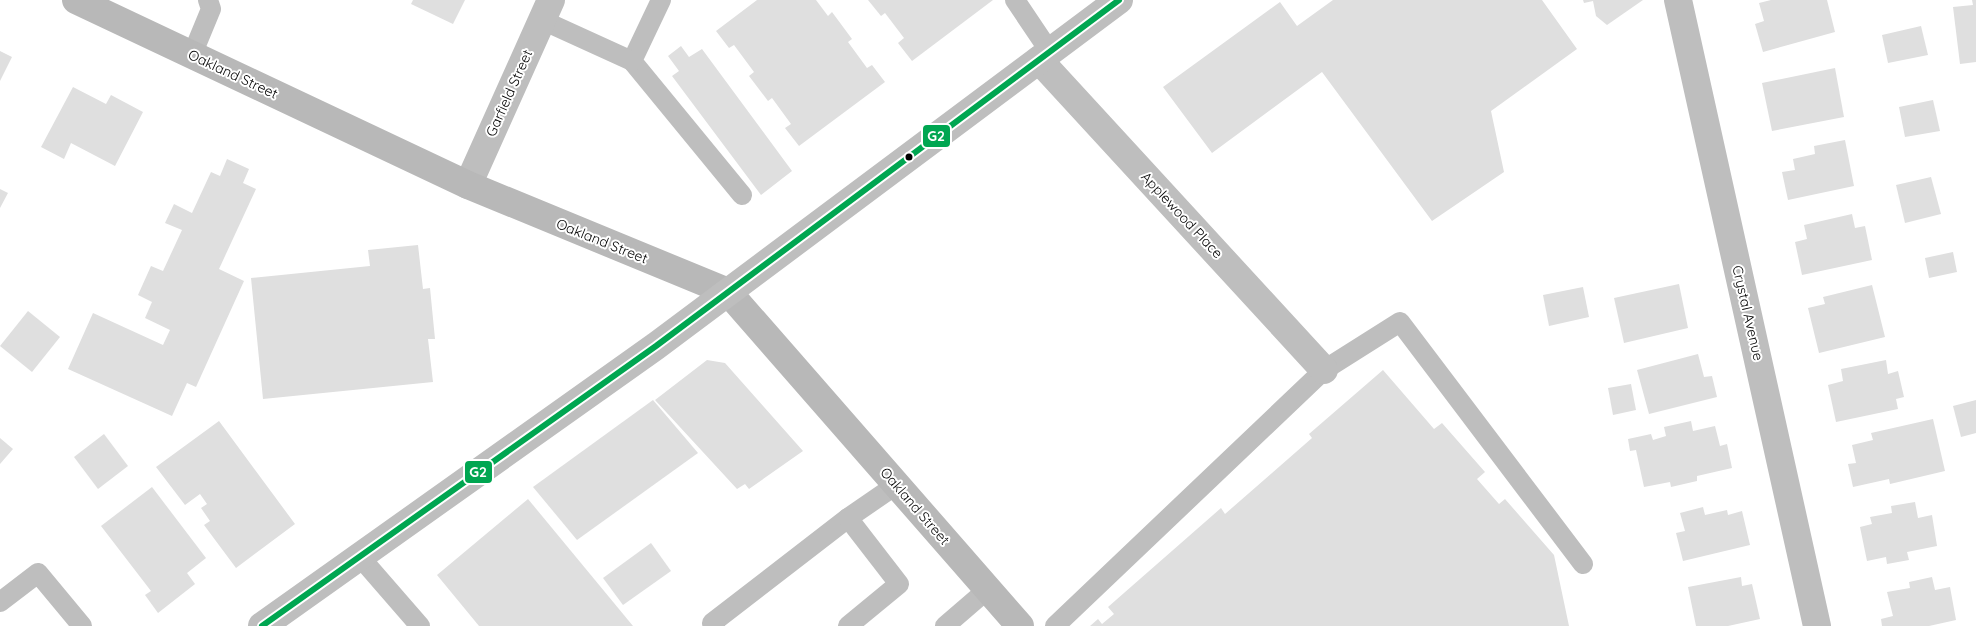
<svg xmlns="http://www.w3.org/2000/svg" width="1976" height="626" font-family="Quicksand,sans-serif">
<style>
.building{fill:#dfdfdf}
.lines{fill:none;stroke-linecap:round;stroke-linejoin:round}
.lane{stroke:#bebebe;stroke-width:20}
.street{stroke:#bebebe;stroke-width:28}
.secondary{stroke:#b8b8b8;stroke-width:28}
.primary{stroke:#bebebe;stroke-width:28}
.bus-1-casing{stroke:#fff;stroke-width:10}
.bus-1{stroke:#00a651;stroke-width:6}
.bus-dot{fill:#000;stroke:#fff;stroke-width:2}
.labels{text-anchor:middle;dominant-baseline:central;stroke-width:4;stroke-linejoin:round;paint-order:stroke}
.street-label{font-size:14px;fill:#000;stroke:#fff}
.line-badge{stroke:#fff;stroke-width:2}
.badge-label{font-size:14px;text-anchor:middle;font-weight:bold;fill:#fff}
</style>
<rect width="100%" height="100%" fill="#fff"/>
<!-- building -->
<g class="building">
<path d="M 413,0 L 465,0 L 453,24 L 411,4 Z"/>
<path d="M 757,0 L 816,0 L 828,16 L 832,12 L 852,39 L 848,42 L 867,68 L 872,65 L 885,82 L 799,146 L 785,128 L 791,124 L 772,98 L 768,101 L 749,76 L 754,72 L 734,45 L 729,48 L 716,31 Z"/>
<path d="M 868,0 L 993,0 L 912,61 L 898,43 L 904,38 L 885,13 L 881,16 Z"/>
<path d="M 1333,0 L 1542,0 L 1577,49 L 1491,111 L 1504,172 L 1432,221 L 1322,72 L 1212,153 L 1163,87 L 1280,2 L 1297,26 Z"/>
<path d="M 1583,0 L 1643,0 L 1607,25 L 1596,16 L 1593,1 L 1584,3 Z"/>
<path d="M 1771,0 L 1827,0 L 1835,32 L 1763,52 L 1755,24 L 1764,21 L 1759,3 Z"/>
<path d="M 1972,0 L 1976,0 L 1976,62 L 1960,64 L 1953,7 L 1973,5 Z"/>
<path d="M 1921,26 L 1928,55 L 1888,63 L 1882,35 Z"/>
<path d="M 681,46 L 689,57 L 702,49 L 792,171 L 761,195 L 672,76 L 679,71 L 668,56 Z"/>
<path d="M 0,51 L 12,57 L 0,81 Z"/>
<path d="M 1835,68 L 1844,117 L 1772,131 L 1762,83 Z"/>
<path d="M 73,87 L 106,104 L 111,95 L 143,112 L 115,166 L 71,143 L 64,159 L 41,147 Z"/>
<path d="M 1933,100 L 1940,131 L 1905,137 L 1899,107 Z"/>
<path d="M 1845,140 L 1854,186 L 1788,200 L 1782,172 L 1795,170 L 1793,159 L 1815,154 L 1814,146 Z"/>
<path d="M 227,159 L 249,169 L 243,183 L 256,189 L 219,269 L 244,281 L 196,387 L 187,383 L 172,416 L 68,369 L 93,313 L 163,345 L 170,330 L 145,318 L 152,302 L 138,295 L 151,266 L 163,271 L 182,230 L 165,223 L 174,204 L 192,213 L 211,172 L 220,176 Z"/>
<path d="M 1931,177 L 1941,214 L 1905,223 L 1896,185 Z"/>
<path d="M 0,189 L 8,193 L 0,208 Z"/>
<path d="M 1852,214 L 1855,228 L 1865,226 L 1872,260 L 1802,275 L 1795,242 L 1807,239 L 1804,225 Z"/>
<path d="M 418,245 L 423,289 L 430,288 L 435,339 L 428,339 L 433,382 L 263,399 L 251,278 L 370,266 L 368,250 Z"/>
<path d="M 1953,252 L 1957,272 L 1929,278 L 1925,258 Z"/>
<path d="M 1679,284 L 1688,328 L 1624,343 L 1614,298 Z"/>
<path d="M 1872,285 L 1885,337 L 1819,353 L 1808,308 L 1825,304 L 1823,297 Z"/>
<path d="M 1583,287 L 1589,317 L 1549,326 L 1543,295 Z"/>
<path d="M 28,311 L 60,337 L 32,372 L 0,346 Z"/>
<path d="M 1698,354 L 1704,377 L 1712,376 L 1717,397 L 1649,414 L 1637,370 Z"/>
<path d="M 707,360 L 725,363 L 803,451 L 749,489 L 745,484 L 737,489 L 655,400 Z"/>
<path d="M 1886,360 L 1888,374 L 1898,371 L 1904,397 L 1896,399 L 1898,409 L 1836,422 L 1828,385 L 1843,381 L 1841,369 Z"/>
<path d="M 1383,370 L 1434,429 L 1442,423 L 1485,472 L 1477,479 L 1499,504 L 1505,499 L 1554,555 L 1569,626 L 1090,626 L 1098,619 L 1102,624 L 1114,614 L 1108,607 L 1221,508 L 1225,514 L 1312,438 L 1309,434 Z"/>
<path d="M 1631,384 L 1636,410 L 1613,415 L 1608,388 Z"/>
<path d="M 653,400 L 698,453 L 577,540 L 533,487 Z"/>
<path d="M 1976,400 L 1976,433 L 1961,437 L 1953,406 Z"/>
<path d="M 1933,419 L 1945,471 L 1890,484 L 1889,479 L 1853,487 L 1848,464 L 1856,463 L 1852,445 L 1873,440 L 1871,433 Z"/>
<path d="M 219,421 L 295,524 L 236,568 L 204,525 L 210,521 L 201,508 L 207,504 L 200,494 L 185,505 L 156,467 Z"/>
<path d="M 1691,421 L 1693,431 L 1715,426 L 1720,446 L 1727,444 L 1732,468 L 1697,476 L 1697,481 L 1671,487 L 1670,482 L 1644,487 L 1636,450 L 1630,451 L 1628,439 L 1651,434 L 1653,440 L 1666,436 L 1664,427 Z"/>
<path d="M 104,434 L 128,466 L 98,489 L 74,457 Z"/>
<path d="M 0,438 L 13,449 L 0,464 Z"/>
<path d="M 152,487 L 206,558 L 187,573 L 195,584 L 158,613 L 145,595 L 151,591 L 101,526 Z"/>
<path d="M 528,499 L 633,626 L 479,626 L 437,575 Z"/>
<path d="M 1915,502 L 1918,518 L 1932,515 L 1937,546 L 1907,552 L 1909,560 L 1887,564 L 1886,557 L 1867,561 L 1860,527 L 1872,524 L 1870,517 L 1892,513 L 1891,506 Z"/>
<path d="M 1703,507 L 1705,515 L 1727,510 L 1728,515 L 1742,511 L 1750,545 L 1683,561 L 1676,533 L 1685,531 L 1680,513 Z"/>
<path d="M 651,543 L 671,571 L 623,605 L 603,578 Z"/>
<path d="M 1741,577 L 1742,586 L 1752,584 L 1760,619 L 1728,626 L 1696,626 L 1688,587 Z"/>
<path d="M 1932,577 L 1935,590 L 1950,587 L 1956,620 L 1929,626 L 1882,626 L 1881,619 L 1893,616 L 1887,592 L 1910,588 L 1909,582 Z"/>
</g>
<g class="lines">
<!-- lane -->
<g class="lane">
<path d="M 661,0 L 632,61 L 742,195"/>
<path d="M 1015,0 L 1050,52"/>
<path d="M 542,20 L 632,61"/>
<path d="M 192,55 L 211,9 L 208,0"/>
<path d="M 360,557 L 420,626"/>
<path d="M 0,602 L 38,573 L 82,626"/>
<path d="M 715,626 L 712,623 L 848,518 L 896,485"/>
<path d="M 848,626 L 899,584 L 848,518"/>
<path d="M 945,626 L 988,589"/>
<path d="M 1055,626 L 1324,370 L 1400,322 L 1583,564"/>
</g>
<!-- street -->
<g class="street">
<path d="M 1678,0 L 1817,626"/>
<path d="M 1039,60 L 1324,370"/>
<path d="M 468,185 L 551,0"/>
</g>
<!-- secondary -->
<path class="secondary" d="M 76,0 L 468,185 L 728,292 L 1020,626"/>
<!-- primary -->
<path class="primary" d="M 262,626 L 656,346 L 1119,0"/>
<!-- bus-1 casing -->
<g class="bus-1-casing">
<path id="bus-1" d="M 262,626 L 656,346 L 1119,0"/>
</g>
<!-- bus-1 -->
<use href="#bus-1" class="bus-1"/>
</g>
<!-- markers -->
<circle class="bus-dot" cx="909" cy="157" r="4.5"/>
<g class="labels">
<!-- street labels -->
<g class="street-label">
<text transform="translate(233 74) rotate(25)">Oakland Street</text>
<text transform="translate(509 93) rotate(-66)">Garfield Street</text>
<text transform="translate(1182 215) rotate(47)">Applewood Place</text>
<text transform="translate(602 241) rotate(22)">Oakland Street</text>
<text transform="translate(1748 313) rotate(77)">Crystal Avenue</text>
<text transform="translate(915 506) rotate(49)">Oakland Street</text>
</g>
</g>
<g class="line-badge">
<rect x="922" y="124" width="29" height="24" rx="5" fill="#00a651"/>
<rect x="464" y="460" width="29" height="24" rx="5" fill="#00a651"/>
</g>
<g class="badge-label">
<text x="936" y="141">G2</text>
<text x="478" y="477">G2</text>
</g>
</svg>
